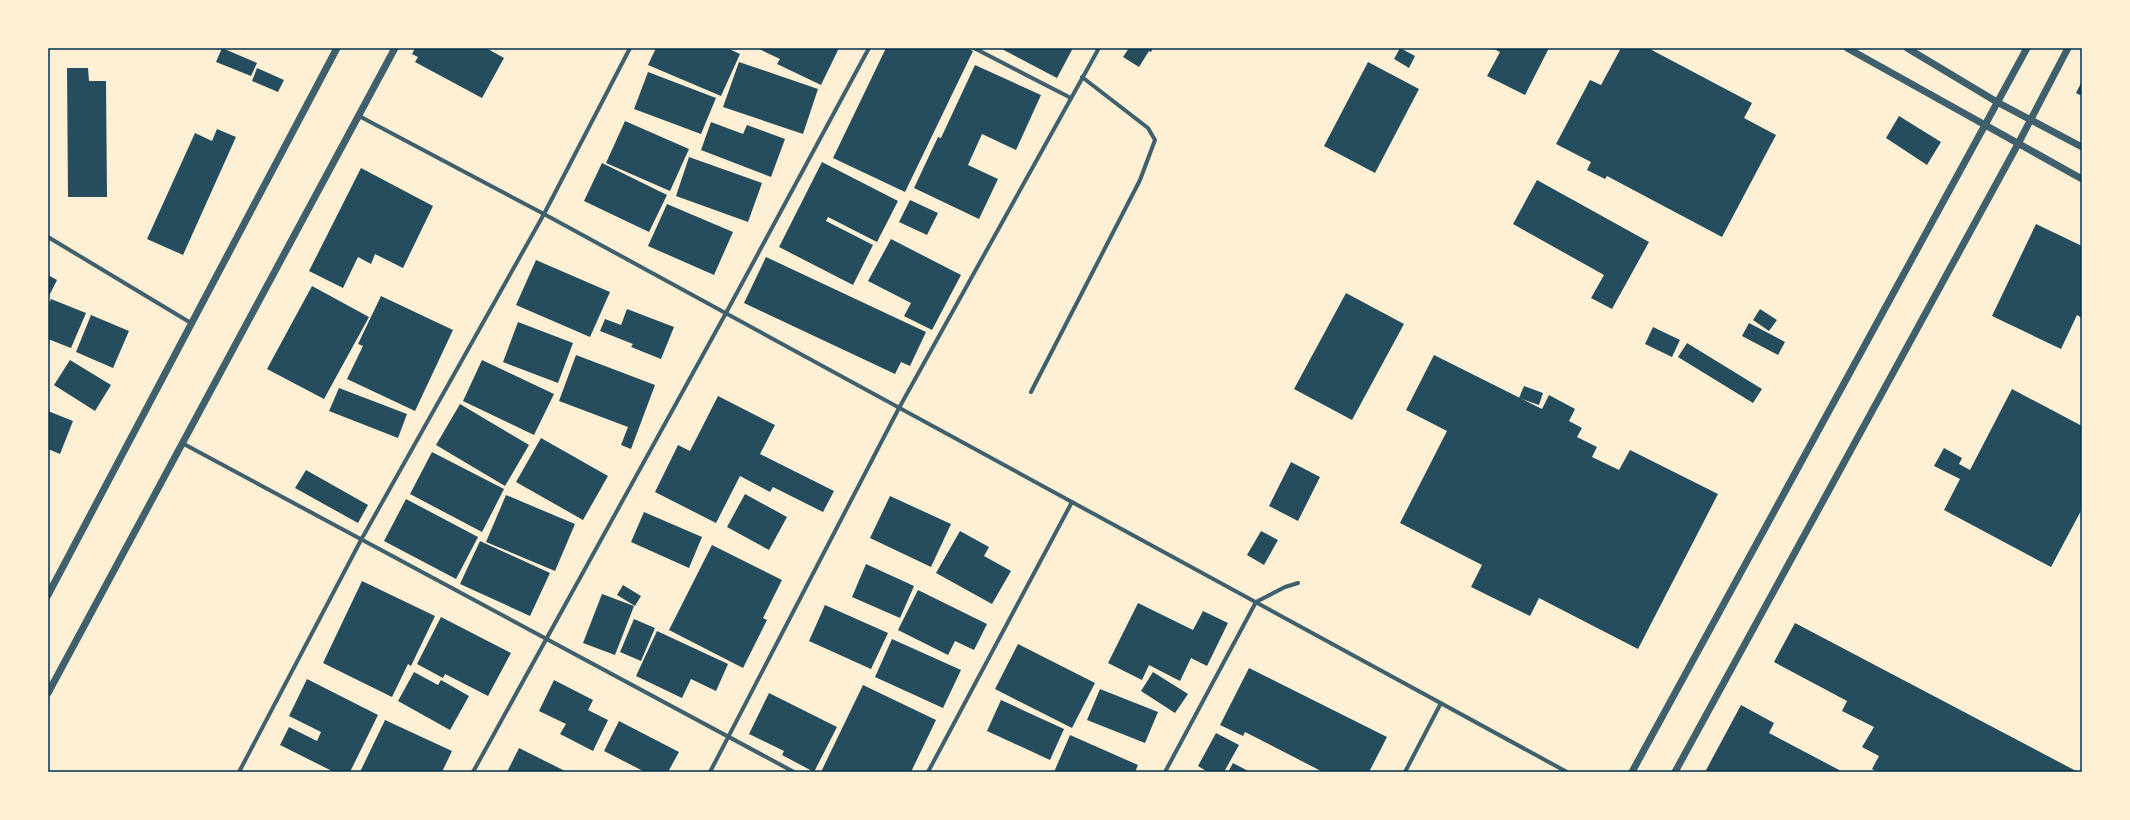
<svg xmlns="http://www.w3.org/2000/svg" width="2130" height="820" font-family="Quicksand,sans-serif">
<style>
.building{fill:#264d5e}
.lines{fill:none;stroke-linecap:round;stroke-linejoin:round}
.minor{stroke:#3f606c;stroke-width:4}
.tertiary{stroke:#3f606c;stroke-width:7}
.neatline{fill:none;stroke:#003049;stroke-width:1.5}
</style>
<rect width="100%" height="100%" fill="#fdf0d5"/>
<!-- building -->
<g class="building">
<path d="M 222,48 L 257,63 L 251,76 L 216,62 Z"/>
<path d="M 415,48 L 486,48 L 504,58 L 482,98 L 415,62 L 418,57 L 412,54 Z"/>
<path d="M 656,48 L 727,48 L 740,54 L 721,96 L 648,65 Z"/>
<path d="M 757,48 L 839,48 L 821,85 L 777,64 L 780,59 Z"/>
<path d="M 886,48 L 967,48 L 973,51 L 905,192 L 833,158 Z"/>
<path d="M 1000,48 L 1073,48 L 1057,78 Z"/>
<path d="M 1129,48 L 1153,48 L 1151,52 L 1149,51 L 1139,67 L 1123,57 Z"/>
<path d="M 1400,48 L 1415,56 L 1409,68 L 1394,59 Z"/>
<path d="M 1492,48 L 1549,48 L 1525,95 L 1487,76 L 1500,52 Z"/>
<path d="M 1621,48 L 1648,48 L 1752,103 L 1744,118 L 1776,135 L 1722,237 L 1607,176 L 1605,179 L 1587,170 L 1591,162 L 1556,144 L 1590,80 L 1601,85 Z"/>
<path d="M 739,62 L 818,89 L 803,134 L 723,107 Z"/>
<path d="M 1368,62 L 1419,89 L 1375,173 L 1324,146 Z"/>
<path d="M 975,65 L 1041,95 L 1016,150 L 982,134 L 968,165 L 998,179 L 979,219 L 914,188 L 938,137 L 941,138 Z"/>
<path d="M 67,68 L 88,68 L 89,81 L 106,81 L 107,197 L 68,197 Z"/>
<path d="M 257,68 L 284,80 L 278,92 L 252,81 Z"/>
<path d="M 648,72 L 716,98 L 701,134 L 634,109 Z"/>
<path d="M 2082,81 L 2082,96 L 2076,93 Z"/>
<path d="M 1899,116 L 1941,142 L 1927,165 L 1886,138 Z"/>
<path d="M 625,121 L 689,149 L 670,191 L 606,163 Z"/>
<path d="M 711,122 L 743,134 L 747,125 L 785,139 L 771,177 L 701,150 Z"/>
<path d="M 217,129 L 236,137 L 183,255 L 147,239 L 195,133 L 212,141 Z"/>
<path d="M 689,157 L 762,183 L 748,222 L 676,196 Z"/>
<path d="M 822,162 L 898,201 L 877,242 L 828,217 L 826,221 L 873,245 L 853,285 L 779,247 Z"/>
<path d="M 602,163 L 667,195 L 649,232 L 584,201 Z"/>
<path d="M 361,168 L 433,206 L 403,268 L 375,254 L 371,264 L 358,257 L 343,288 L 309,271 Z"/>
<path d="M 1537,180 L 1649,242 L 1612,309 L 1591,298 L 1604,275 L 1513,224 Z"/>
<path d="M 910,200 L 938,213 L 927,235 L 899,222 Z"/>
<path d="M 667,204 L 733,232 L 714,275 L 648,246 Z"/>
<path d="M 2036,224 L 2082,246 L 2082,318 L 2077,315 L 2061,349 L 1992,316 Z"/>
<path d="M 891,239 L 961,275 L 932,330 L 904,316 L 911,303 L 868,281 Z"/>
<path d="M 766,257 L 926,332 L 910,366 L 901,362 L 895,374 L 744,303 Z"/>
<path d="M 536,260 L 610,292 L 590,337 L 516,305 Z"/>
<path d="M 48,275 L 57,280 L 48,298 Z"/>
<path d="M 312,286 L 369,317 L 324,399 L 267,369 Z"/>
<path d="M 1346,293 L 1404,324 L 1352,420 L 1294,389 Z"/>
<path d="M 381,296 L 453,330 L 415,411 L 347,379 L 363,346 L 358,344 Z"/>
<path d="M 51,299 L 86,313 L 71,348 L 48,339 L 48,306 Z"/>
<path d="M 627,309 L 674,327 L 661,359 L 631,347 L 633,344 L 600,331 L 605,319 L 621,325 Z"/>
<path d="M 1760,309 L 1777,320 L 1769,331 L 1753,320 Z"/>
<path d="M 91,315 L 129,331 L 113,368 L 76,352 Z"/>
<path d="M 518,322 L 573,343 L 558,383 L 503,362 Z"/>
<path d="M 1749,323 L 1785,342 L 1778,355 L 1742,336 Z"/>
<path d="M 1653,327 L 1680,340 L 1672,357 L 1645,344 Z"/>
<path d="M 1687,343 L 1762,389 L 1753,403 L 1678,357 Z"/>
<path d="M 576,355 L 655,385 L 631,449 L 621,445 L 628,427 L 559,401 Z"/>
<path d="M 1434,355 L 1542,409 L 1549,395 L 1575,409 L 1569,421 L 1582,428 L 1577,437 L 1597,447 L 1592,457 L 1619,470 L 1630,450 L 1718,494 L 1638,649 L 1539,598 L 1530,616 L 1471,587 L 1482,565 L 1400,523 L 1447,431 L 1406,410 Z"/>
<path d="M 70,360 L 111,385 L 95,411 L 54,385 Z"/>
<path d="M 482,360 L 554,394 L 534,435 L 463,401 Z"/>
<path d="M 1524,386 L 1543,393 L 1539,405 L 1519,398 Z"/>
<path d="M 339,388 L 407,414 L 398,438 L 329,411 Z"/>
<path d="M 2012,389 L 2082,426 L 2082,509 L 2051,567 L 1944,510 L 1960,479 L 1934,466 L 1944,448 L 1962,458 L 1959,464 L 1970,470 Z"/>
<path d="M 718,396 L 775,425 L 760,454 L 834,491 L 823,512 L 773,487 L 770,492 L 740,476 L 716,523 L 655,492 L 678,445 L 690,451 Z"/>
<path d="M 460,404 L 529,445 L 505,486 L 436,445 Z"/>
<path d="M 48,411 L 73,421 L 60,454 L 48,449 Z"/>
<path d="M 541,438 L 608,476 L 583,520 L 516,482 Z"/>
<path d="M 432,452 L 504,489 L 482,532 L 410,494 Z"/>
<path d="M 1291,462 L 1320,477 L 1298,521 L 1269,506 Z"/>
<path d="M 306,470 L 368,505 L 358,523 L 295,488 Z"/>
<path d="M 745,494 L 787,517 L 769,550 L 727,527 Z"/>
<path d="M 506,495 L 575,524 L 555,571 L 486,542 Z"/>
<path d="M 890,496 L 951,524 L 931,567 L 870,538 Z"/>
<path d="M 406,499 L 478,537 L 456,579 L 384,541 Z"/>
<path d="M 644,512 L 702,537 L 689,568 L 631,542 Z"/>
<path d="M 960,531 L 989,547 L 984,556 L 1011,571 L 992,604 L 936,573 Z"/>
<path d="M 1261,531 L 1278,540 L 1264,565 L 1247,555 Z"/>
<path d="M 480,541 L 550,573 L 530,616 L 460,584 Z"/>
<path d="M 712,545 L 782,580 L 763,618 L 767,620 L 743,668 L 669,630 Z"/>
<path d="M 866,564 L 914,586 L 900,618 L 852,597 Z"/>
<path d="M 362,581 L 435,616 L 411,666 L 408,664 L 392,697 L 323,663 Z"/>
<path d="M 623,585 L 641,596 L 635,606 L 617,595 Z"/>
<path d="M 918,590 L 987,624 L 974,650 L 955,641 L 948,655 L 898,630 Z"/>
<path d="M 602,594 L 634,606 L 615,655 L 583,643 Z"/>
<path d="M 1138,603 L 1193,630 L 1203,611 L 1228,623 L 1207,666 L 1191,658 L 1180,681 L 1149,665 L 1142,680 L 1108,663 Z"/>
<path d="M 825,605 L 888,633 L 871,669 L 809,641 Z"/>
<path d="M 441,617 L 511,653 L 488,696 L 445,674 L 443,678 L 417,664 Z"/>
<path d="M 634,619 L 655,628 L 641,661 L 620,652 Z"/>
<path d="M 1795,623 L 2078,772 L 1878,772 L 1872,769 L 1879,756 L 1862,747 L 1874,727 L 1842,711 L 1847,701 L 1774,662 Z"/>
<path d="M 657,631 L 728,664 L 716,691 L 691,679 L 682,698 L 636,676 Z"/>
<path d="M 892,639 L 961,670 L 943,708 L 875,677 Z"/>
<path d="M 1018,644 L 1095,683 L 1072,728 L 995,689 Z"/>
<path d="M 1249,668 L 1387,737 L 1369,772 L 1323,772 L 1245,732 L 1243,736 L 1220,725 Z"/>
<path d="M 414,672 L 438,685 L 441,680 L 469,696 L 450,730 L 398,701 Z"/>
<path d="M 1153,672 L 1188,694 L 1175,713 L 1141,691 Z"/>
<path d="M 307,679 L 378,715 L 350,772 L 334,772 L 280,745 L 289,727 L 317,741 L 321,732 L 289,716 Z"/>
<path d="M 554,680 L 593,700 L 588,710 L 608,720 L 593,751 L 560,734 L 566,724 L 539,711 Z"/>
<path d="M 863,685 L 936,720 L 911,772 L 821,772 Z"/>
<path d="M 1100,689 L 1158,712 L 1145,743 L 1087,720 Z"/>
<path d="M 769,693 L 837,727 L 814,772 L 782,755 L 784,751 L 749,734 Z"/>
<path d="M 1001,700 L 1064,729 L 1050,760 L 987,731 Z"/>
<path d="M 1741,705 L 1774,723 L 1769,733 L 1843,772 L 1705,772 Z"/>
<path d="M 385,720 L 452,751 L 442,772 L 360,772 Z"/>
<path d="M 619,721 L 679,752 L 668,772 L 645,772 L 604,751 Z"/>
<path d="M 1216,733 L 1239,745 L 1224,772 L 1208,772 L 1198,766 Z"/>
<path d="M 1070,735 L 1138,765 L 1135,772 L 1054,772 Z"/>
<path d="M 519,748 L 567,772 L 507,772 Z"/>
<path d="M 1233,763 L 1250,772 L 1228,772 Z"/>
</g>
<g class="lines">
<!-- minor -->
<g class="minor">
<path d="M 974,48 L 1071,98"/>
<path d="M 359,116 L 544,214 L 1567,772"/>
<path d="M 48,237 L 191,323"/>
<path d="M 1031,392 L 1140,180 L 1155,140 L 1148,128 L 1082,77"/>
<path d="M 182,443 L 794,772"/>
<path d="M 239,772 L 361,540 L 544,214 L 630,48"/>
<path d="M 473,772 L 726,313 L 869,48"/>
<path d="M 710,772 L 899,408 L 1099,48"/>
<path d="M 928,772 L 1072,502"/>
<path d="M 1165,772 L 1256,602 L 1285,587 L 1298,583"/>
<path d="M 1405,772 L 1441,703"/>
</g>
<!-- tertiary -->
<g class="tertiary">
<path d="M 1847,48 L 2082,179"/>
<path d="M 1907,48 L 1997,102 L 2082,147"/>
<path d="M 48,595 L 337,48"/>
<path d="M 48,693 L 395,48"/>
<path d="M 1632,772 L 2027,48"/>
<path d="M 1675,772 L 2018,144 L 2068,48"/>
</g>
</g>
<!-- border -->
<rect width="2130" height="820" fill="none" stroke="#fdf0d5" stroke-width="98"/>
<rect x="49" y="49" width="2032" height="722" class="neatline"/>
</svg>
